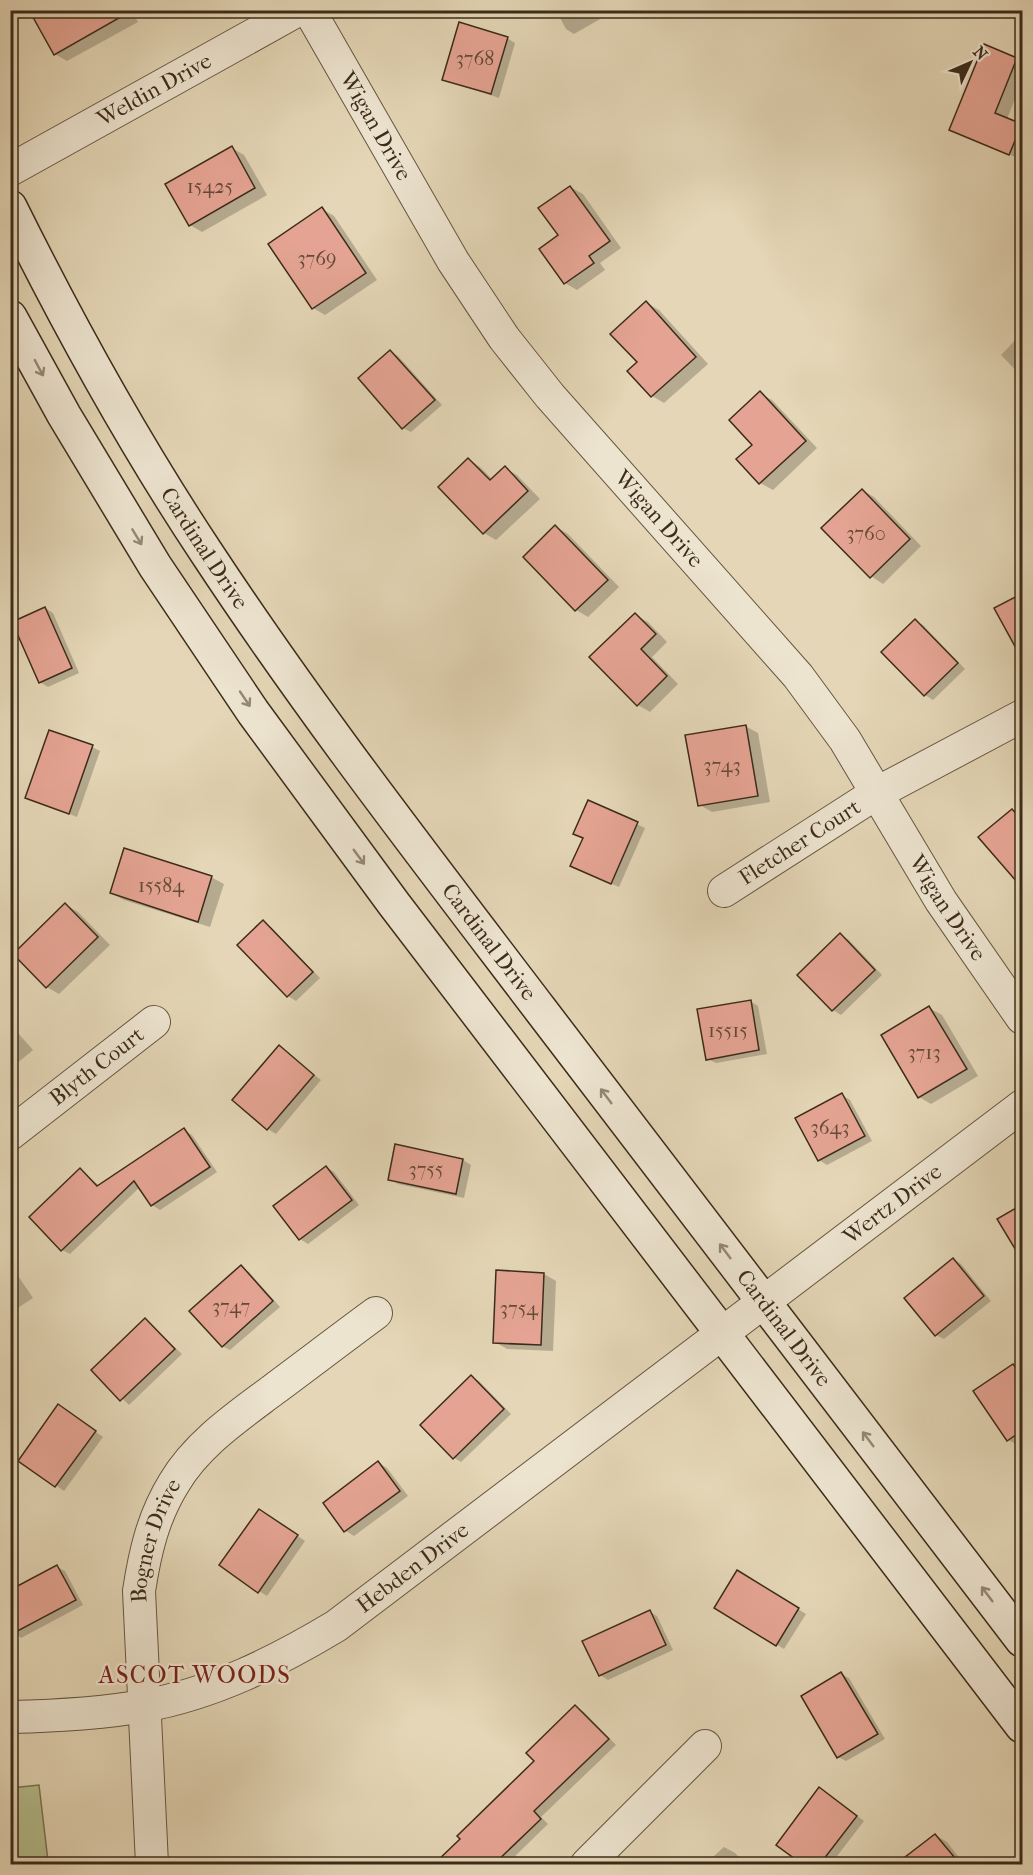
<svg xmlns="http://www.w3.org/2000/svg" width="1033" height="1875" font-family="'IM FELL French Canon',serif">
<style>
.green{fill:#b5bd8d;stroke:#787454;stroke-width:1.5}
.shadow{fill:#0003}
.building{fill:#e5a493;stroke:#3c2c1a;stroke-width:1.5}
.lines{fill:none;stroke-linecap:round;stroke-linejoin:round}
.street-casing{stroke:#665641;stroke-width:34}
.secondary-casing{stroke:#3c2c1a;stroke-width:36}
.street{stroke:#ede4d0;stroke-width:32}
.secondary{stroke:#ede4d0;stroke-width:33}
.oneway{stroke:#948875}
.labels{text-anchor:middle;dominant-baseline:central;stroke-width:4.5;stroke-linejoin:round;paint-order:stroke}
.number-label{font-size:20px;fill:#664a38}
.street-label{font-size:22px;fill:#3c2c1a;stroke:#ede4d0}
.neighbourhood-label{font-size:24px;letter-spacing:1.5px;fill:#7a1f14;stroke:#ede4d0}
</style>
<rect width="100%" height="100%" fill="#e4d6b6"/>
<filter id="stains"><feTurbulence type="fractalNoise" baseFrequency=".00333" numOctaves="4"/><feColorMatrix values="0 0 0 0 .2 0 0 0 0 .09 0 0 0 0 .02 0 0 0 .5 -.17"/></filter>
<radialGradient id="worn" r=".72"><stop offset=".6" stop-color="#630" stop-opacity="0"/><stop offset="1" stop-color="#630" stop-opacity=".3"/></radialGradient>
<!-- green -->
<path class="green" d="M 39,1785 L 48,1861 L 11,1864 L 11,1788 Z"/>
<!-- shadow -->
<g class="shadow">
<path d="M 131,10 L 138,22 L 67,61 L 55,54 Z"/>
<path d="M 556,10 L 616,10 L 574,34 L 566,29 Z"/>
<path d="M 507,38 L 515,43 L 499,98 L 444,79 Z"/>
<path d="M 1016,59 L 1022,63 L 1022,81 L 1007,119 L 1022,126 L 1022,160 L 951,129 Z"/>
<path d="M 232,148 L 244,155 L 267,195 L 202,232 L 190,225 Z"/>
<path d="M 570,187 L 583,194 L 621,248 L 600,263 L 605,270 L 577,290 L 565,283 L 560,236 Z"/>
<path d="M 322,209 L 334,216 L 377,280 L 325,315 L 313,308 Z"/>
<path d="M 647,303 L 659,310 L 708,364 L 664,403 L 652,396 L 629,371 L 639,362 Z"/>
<path d="M 1022,333 L 1022,377 L 1001,355 Z"/>
<path d="M 390,352 L 398,356 L 442,405 L 411,432 L 403,428 Z"/>
<path d="M 760,393 L 772,400 L 817,448 L 773,490 L 760,483 L 738,459 L 754,445 Z"/>
<path d="M 468,459 L 480,467 L 493,480 L 505,468 L 517,475 L 540,499 L 496,540 L 484,533 L 440,487 Z"/>
<path d="M 862,490 L 874,497 L 921,546 L 883,584 L 871,576 Z"/>
<path d="M 556,527 L 568,534 L 619,587 L 588,617 L 576,610 L 525,557 Z"/>
<path d="M 45,608 L 53,613 L 79,673 L 48,687 L 40,682 Z"/>
<path d="M 635,615 L 648,622 L 667,642 L 652,657 L 678,684 L 650,712 L 638,705 Z"/>
<path d="M 915,621 L 923,625 L 965,669 L 933,700 L 925,695 L 883,652 Z"/>
<path d="M 745,726 L 758,733 L 770,802 L 712,812 L 700,805 Z"/>
<path d="M 92,747 L 100,751 L 77,817 L 27,797 Z"/>
<path d="M 588,802 L 645,828 L 619,887 L 580,870 Z"/>
<path d="M 211,877 L 224,884 L 210,927 L 124,900 L 111,893 Z"/>
<path d="M 66,905 L 78,912 L 110,945 L 59,994 L 47,987 Z"/>
<path d="M 263,922 L 271,927 L 320,978 L 296,1001 L 288,996 L 239,945 Z"/>
<path d="M 841,935 L 849,940 L 882,975 L 841,1015 L 833,1010 L 799,975 Z"/>
<path d="M 750,1001 L 758,1006 L 767,1054 L 716,1063 L 708,1059 Z"/>
<path d="M 929,1008 L 942,1015 L 978,1076 L 931,1104 L 919,1097 Z"/>
<path d="M 10,1024 L 33,1050 L 10,1069 Z"/>
<path d="M 279,1047 L 321,1080 L 276,1134 L 268,1129 Z"/>
<path d="M 842,1095 L 850,1100 L 872,1141 L 827,1165 L 819,1160 Z"/>
<path d="M 184,1130 L 192,1135 L 217,1172 L 160,1210 L 152,1205 L 140,1187 L 70,1254 L 62,1250 L 80,1170 L 100,1186 Z"/>
<path d="M 463,1160 L 471,1165 L 464,1198 L 398,1184 L 390,1179 Z"/>
<path d="M 326,1167 L 334,1172 L 359,1205 L 308,1244 L 300,1239 Z"/>
<path d="M 953,1259 L 961,1264 L 991,1301 L 944,1339 L 936,1335 Z"/>
<path d="M 10,1264 L 33,1298 L 10,1313 Z"/>
<path d="M 241,1267 L 249,1272 L 280,1307 L 230,1350 L 222,1346 Z"/>
<path d="M 544,1274 L 556,1281 L 553,1351 L 507,1349 L 495,1342 Z"/>
<path d="M 145,1320 L 182,1354 L 129,1405 L 93,1370 Z"/>
<path d="M 1013,1366 L 1022,1373 L 1022,1440 L 1016,1444 L 1008,1440 Z"/>
<path d="M 471,1377 L 479,1381 L 511,1414 L 461,1462 L 453,1457 Z"/>
<path d="M 67,1411 L 103,1437 L 64,1491 L 20,1460 Z"/>
<path d="M 379,1463 L 387,1468 L 408,1496 L 354,1536 L 346,1531 L 325,1503 Z"/>
<path d="M 268,1515 L 305,1541 L 267,1596 L 259,1591 Z"/>
<path d="M 57,1567 L 65,1571 L 83,1605 L 21,1638 L 10,1629 Z"/>
<path d="M 738,1572 L 806,1614 L 784,1649 L 716,1608 Z"/>
<path d="M 649,1611 L 657,1616 L 673,1650 L 608,1680 L 600,1675 Z"/>
<path d="M 841,1674 L 849,1678 L 885,1739 L 846,1761 L 838,1757 Z"/>
<path d="M 576,1707 L 584,1712 L 616,1745 L 541,1817 L 548,1824 L 507,1864 L 437,1864 L 536,1761 Z"/>
<path d="M 828,1794 L 864,1821 L 831,1864 L 804,1864 L 778,1845 Z"/>
<path d="M 935,1835 L 947,1842 L 964,1864 L 899,1864 Z"/>
<path d="M 724,1847 L 735,1853 L 746,1864 L 705,1864 Z"/>
</g>
<!-- building -->
<g class="building">
<path d="M 29,10 L 133,10 L 54,55 Z"/>
<path d="M 459,22 L 508,37 L 491,94 L 442,80 Z"/>
<path d="M 984,44 L 1017,58 L 995,113 L 1022,124 L 1009,155 L 949,130 Z"/>
<path d="M 232,146 L 255,188 L 189,226 L 165,184 Z"/>
<path d="M 570,186 L 610,241 L 589,256 L 594,263 L 564,284 L 539,249 L 558,235 L 538,208 Z"/>
<path d="M 322,207 L 366,273 L 312,309 L 268,244 Z"/>
<path d="M 646,301 L 696,357 L 651,397 L 627,371 L 637,362 L 610,334 Z"/>
<path d="M 390,350 L 435,400 L 402,429 L 358,378 Z"/>
<path d="M 760,391 L 806,441 L 759,484 L 736,459 L 752,445 L 729,420 Z"/>
<path d="M 468,458 L 490,480 L 505,466 L 528,491 L 483,534 L 438,487 Z"/>
<path d="M 862,489 L 910,539 L 870,578 L 821,528 Z"/>
<path d="M 555,525 L 608,580 L 575,611 L 523,557 Z"/>
<path d="M 1023,593 L 1023,661 L 994,608 Z"/>
<path d="M 45,607 L 72,668 L 39,683 L 12,622 Z"/>
<path d="M 635,613 L 656,634 L 641,649 L 667,676 L 637,706 L 589,657 Z"/>
<path d="M 915,619 L 958,663 L 924,696 L 881,652 Z"/>
<path d="M 746,725 L 758,796 L 698,806 L 685,735 Z"/>
<path d="M 49,730 L 93,745 L 69,814 L 25,798 Z"/>
<path d="M 588,800 L 638,822 L 611,884 L 570,866 L 583,838 L 573,834 Z"/>
<path d="M 1012,809 L 1023,821 L 1023,889 L 978,837 Z"/>
<path d="M 124,848 L 212,876 L 198,922 L 110,893 Z"/>
<path d="M 65,903 L 98,937 L 46,988 L 13,954 Z"/>
<path d="M 263,920 L 313,972 L 287,997 L 237,945 Z"/>
<path d="M 840,933 L 875,970 L 832,1011 L 797,975 Z"/>
<path d="M 751,1000 L 759,1050 L 706,1060 L 697,1009 Z"/>
<path d="M 929,1006 L 967,1069 L 918,1098 L 881,1035 Z"/>
<path d="M 279,1045 L 314,1075 L 267,1130 L 232,1100 Z"/>
<path d="M 842,1093 L 865,1136 L 818,1161 L 795,1118 Z"/>
<path d="M 184,1128 L 210,1167 L 151,1206 L 134,1181 L 61,1251 L 29,1217 L 80,1168 L 97,1186 Z"/>
<path d="M 395,1144 L 463,1159 L 456,1194 L 388,1180 Z"/>
<path d="M 326,1166 L 352,1200 L 299,1240 L 273,1206 Z"/>
<path d="M 1023,1204 L 1023,1262 L 997,1219 Z"/>
<path d="M 953,1258 L 984,1296 L 935,1336 L 904,1298 Z"/>
<path d="M 241,1265 L 273,1301 L 222,1347 L 189,1311 Z"/>
<path d="M 496,1270 L 544,1273 L 541,1345 L 493,1343 Z"/>
<path d="M 145,1318 L 175,1349 L 120,1401 L 91,1370 Z"/>
<path d="M 1013,1364 L 1023,1378 L 1023,1430 L 1007,1441 L 973,1391 Z"/>
<path d="M 471,1375 L 504,1409 L 453,1459 L 420,1425 Z"/>
<path d="M 58,1404 L 96,1431 L 55,1487 L 18,1461 Z"/>
<path d="M 378,1461 L 400,1491 L 344,1532 L 323,1503 Z"/>
<path d="M 259,1509 L 298,1535 L 258,1593 L 219,1565 Z"/>
<path d="M 57,1565 L 76,1600 L 10,1635 L 10,1590 Z"/>
<path d="M 737,1570 L 799,1608 L 776,1646 L 714,1608 Z"/>
<path d="M 650,1610 L 666,1645 L 599,1676 L 582,1641 Z"/>
<path d="M 841,1672 L 878,1734 L 837,1758 L 801,1696 Z"/>
<path d="M 575,1705 L 609,1739 L 534,1811 L 541,1819 L 494,1864 L 434,1864 L 460,1839 L 457,1836 L 534,1761 L 526,1753 Z"/>
<path d="M 819,1787 L 857,1816 L 820,1864 L 802,1864 L 776,1845 Z"/>
<path d="M 935,1834 L 960,1864 L 896,1864 Z"/>
</g>
<g class="lines">
<!-- street casing -->
<g class="street-casing">
<g id="street">
<path id="s1" d="M 309,10 L 453,261 L 504,338 L 550,396 L 798,676 L 845,740 L 941,901 L 1022,1018"/>
<path id="s2" d="M 10,170 L 298,10"/>
<path id="s3" d="M 724,891 L 875,794 L 1022,716"/>
<path id="s4" d="M 10,1134 L 154,1022"/>
<path id="s5" d="M 10,1717 C 55,1716 99,1714 143,1706 C 212,1694 276,1662 336,1626 L 1022,1106"/>
<path id="s6" d="M 152,1864 L 139,1591 C 145,1552 153,1517 174,1483 C 197,1444 237,1417 273,1390 C 308,1364 342,1338 376,1313"/>
<path d="M 587,1864 L 705,1746"/>
</g>
</g>
<!-- secondary casing -->
<g class="secondary-casing">
<g id="secondary">
<path id="s7" d="M 10,207 C 69,326 133,442 206,552 C 310,710 426,859 540,1009 C 701,1219 861,1430 1022,1640"/>
<path d="M 10,317 L 64,415 L 155,566 L 253,712 L 394,904 L 1022,1726"/>
</g>
</g>
<!-- street -->
<use href="#street" class="street"/>
<!-- secondary -->
<use href="#secondary" class="secondary"/>
</g>
<!-- one-way arrows -->
<defs><path id="oneway-shaft" d="M-6 0H5M1.5-3L5.5 0L1.5 3" fill="none" stroke-width="1.6" stroke-linecap="round" stroke-linejoin="round" transform="scale(1.5)"/></defs>
<g class="oneway">
<use href="#oneway-shaft" transform="translate(39 368) rotate(62)"/>
<use href="#oneway-shaft" transform="translate(137 537) rotate(59)"/>
<use href="#oneway-shaft" transform="translate(245 699) rotate(56)"/>
<use href="#oneway-shaft" transform="translate(359 857) rotate(54)"/>
<use href="#oneway-shaft" transform="translate(606 1096) rotate(-127)"/>
<use href="#oneway-shaft" transform="translate(725 1251) rotate(-127)"/>
<use href="#oneway-shaft" transform="translate(868 1439) rotate(-127)"/>
<use href="#oneway-shaft" transform="translate(987 1594) rotate(-127)"/>
</g>
<g class="labels">
<!-- number labels -->
<g class="number-label">
<text x="475" y="58">3768</text>
<text x="210" y="186">15425</text>
<text x="317" y="258">3769</text>
<text x="866" y="533">3760</text>
<text x="722" y="765">3743</text>
<text x="161" y="885">15584</text>
<text x="728" y="1030">15515</text>
<text x="924" y="1052">3713</text>
<text x="830" y="1127">3643</text>
<text x="426" y="1169">3755</text>
<text x="231" y="1306">3747</text>
<text x="519" y="1308">3754</text>
</g>
<!-- street labels -->
<g class="street-label">
<text stroke="none"><textPath href="#s2" startOffset="165">Weldin Drive</textPath></text>
<text stroke="none"><textPath href="#s1" startOffset="134">Wigan Drive</textPath></text>
<text stroke="none"><textPath href="#s1" startOffset="620">Wigan Drive</textPath></text>
<text stroke="none"><textPath href="#s7" startOffset="393">Cardinal Drive</textPath></text>
<text stroke="none"><textPath href="#s3" startOffset="90">Fletcher Court</textPath></text>
<text stroke="none"><textPath href="#s1" startOffset="1106">Wigan Drive</textPath></text>
<text stroke="none"><textPath href="#s7" startOffset="879">Cardinal Drive</textPath></text>
<text stroke="none"><textPath href="#s4" startOffset="110">Blyth Court</textPath></text>
<text stroke="none"><textPath href="#s5" startOffset="1042">Wertz Drive</textPath></text>
<text stroke="none"><textPath href="#s7" startOffset="1365">Cardinal Drive</textPath></text>
<text stroke="none"><textPath href="#s6" startOffset="326">Bogner Drive</textPath></text>
<text stroke="none"><textPath href="#s5" startOffset="440">Hebden Drive</textPath></text>
</g>
<!-- neighbourhood labels -->
<g class="neighbourhood-label">
<text x="195" y="1675">ASCOT WOODS</text>
</g>
</g>
<!-- margin -->
<rect width="1033" height="1875" fill="none" stroke="#e4d6b6" stroke-width="36"/>
<rect x="12" y="12" width="1009" height="1851" fill="none" stroke="#3c2c1a" stroke-width="3"/>
<rect x="18" y="18" width="997" height="1839" fill="none" stroke="#3c2c1a" stroke-width="1.5"/>
<!-- north arrow -->
<g transform="translate(970 63) rotate(46)" stroke="#ede4d0" stroke-width="4.5" paint-order="stroke">
<path d="M0-4.5L10 22L0 15L-10 22Z" fill="#3c2c1a"/>
<text y="-9" font-size="16" font-weight="bold" text-anchor="middle" fill="#3c2c1a">N</text>
</g>
<rect width="100%" height="100%" filter="url(#stains)"/>
<rect width="100%" height="100%" fill="url(#worn)"/>
</svg>
